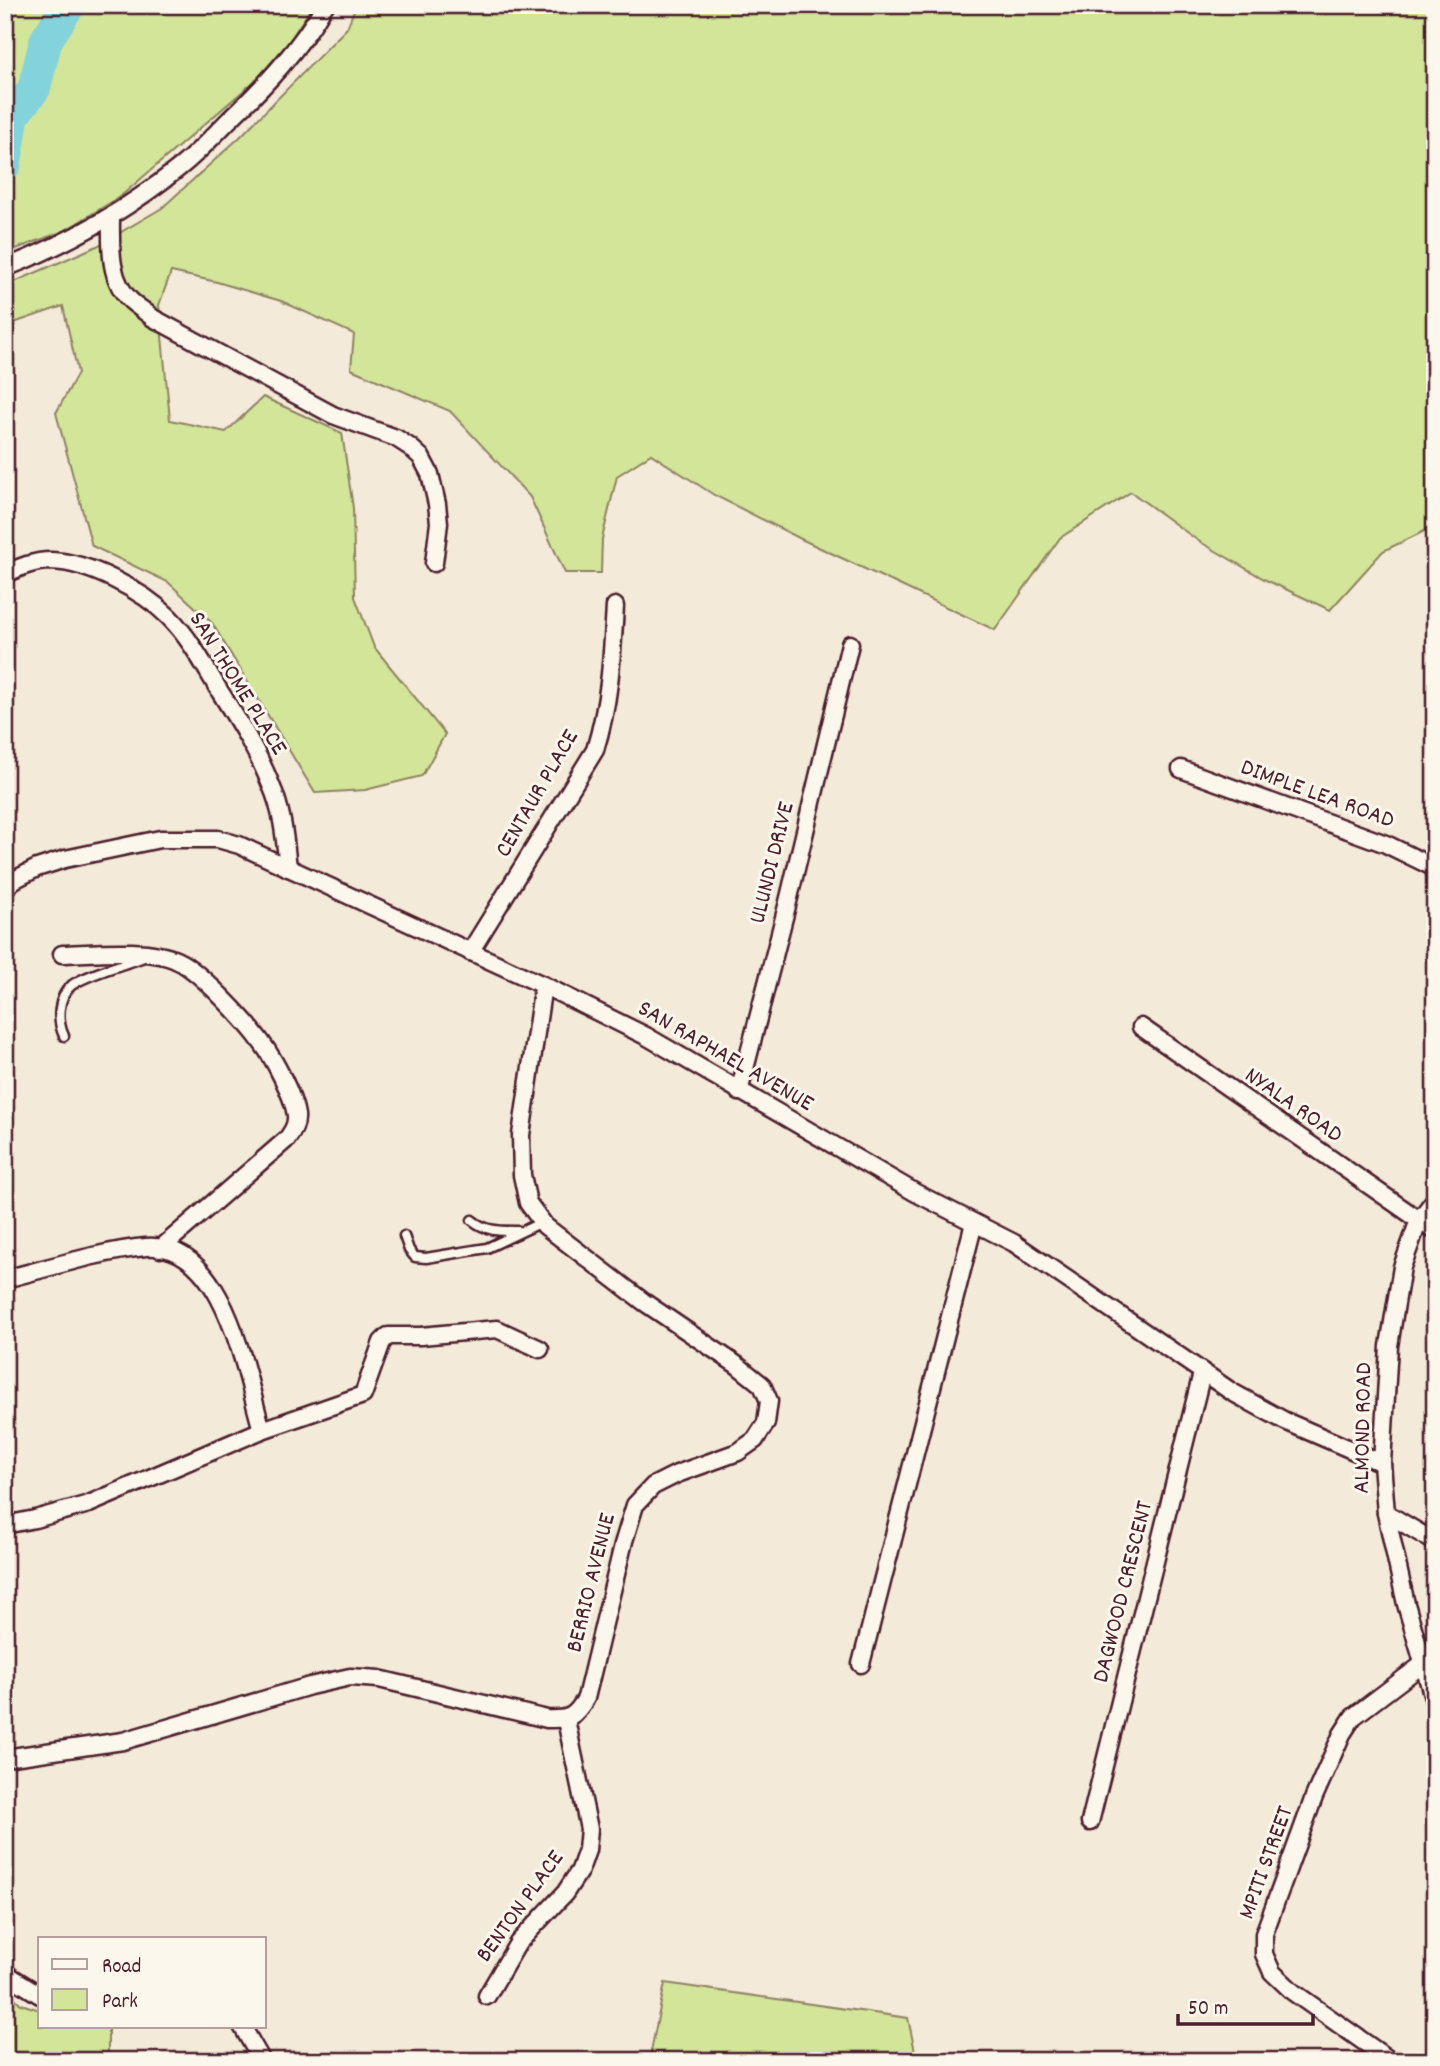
<svg xmlns="http://www.w3.org/2000/svg" width="1440" height="2066" font-family="Dekko,sans-serif">
<style>
.green{fill:#d2e599;stroke:#8e8262;stroke-width:2}
.lines{fill:none;stroke-linecap:round;stroke-linejoin:round}
.river{stroke:#82d3dc;stroke-width:33}
.lane-casing{stroke:#4a1f2b;stroke-width:13}
.street-casing{stroke:#4a1f2b;stroke-width:21}
.lane{stroke:#fbf7ec;stroke-width:8}
.street{stroke:#fbf7ec;stroke-width:16}
.labels{text-anchor:middle;dominant-baseline:central;stroke-width:6;stroke-linejoin:round;paint-order:stroke}
.street-label{font-size:24px;fill:#4a1f2b;stroke:#fbf7ec}
</style>
<rect width="100%" height="100%" fill="#f4ead9"/>
<filter id="ink" filterUnits="userSpaceOnUse"><feTurbulence type="fractalNoise" baseFrequency=".0143" numOctaves="2"/><feDisplacementMap in="SourceGraphic" scale="14" xChannelSelector="R" yChannelSelector="G"/><feConvolveMatrix kernelMatrix="1 2 1 2 8 2 1 2 1" color-interpolation-filters="sRGB"/></filter>
<g filter="url(#ink)">
<!-- green -->
<g class="green">
<path d="M 5,5 L 313,5 L 288,43 L 257,79 L 121,196 L 64,231 L 5,253 Z"/>
<path d="M 356,5 L 1432,5 L 1435,16 L 1435,526 L 1383,551 L 1330,610 L 1266,580 L 1197,540 L 1131,492 L 1060,538 L 995,630 L 801,539 L 714,495 L 651,454 L 617,476 L 602,539 L 601,573 L 565,573 L 530,497 L 450,411 L 351,369 L 354,334 L 281,301 L 217,282 L 171,272 L 159,305 L 170,420 L 226,432 L 263,397 L 342,433 L 353,508 L 355,597 L 374,647 L 445,734 L 422,776 L 365,790 L 315,793 L 212,623 L 168,582 L 92,546 L 56,413 L 78,373 L 63,306 L 5,326 L 5,286 L 97,246 L 162,208 L 240,137 L 347,28 Z"/>
<path d="M 665,1983 L 908,2018 L 917,2061 L 649,2061 Z"/>
<path d="M 5,1989 L 21,2004 L 40,2010 L 40,2026 L 108,2026 L 108,2061 L 5,2061 Z"/>
</g>
<g class="lines">
<!-- river -->
<path class="river" d="M 5,164 L 13,115 L 34,89 L 46,40 L 69,5"/>
<!-- lane casing -->
<g class="lane-casing">
<g id="lane">
<path d="M 64,1036 C 57,1021 57,997 72,985 C 87,974 126,964 144,957"/>
<path d="M 472,1220 C 487,1232 501,1231 519,1231"/>
<path d="M 404,1236 L 409,1250 L 415,1257 L 426,1258 L 487,1248 L 542,1222"/>
</g>
</g>
<!-- street casing -->
<g class="street-casing">
<g id="street">
<path d="M 111,216 C 111,245 108,279 131,301 C 138,307 146,312 153,318 L 333,415 L 396,438 L 410,447 L 421,457 L 430,474 L 437,504 L 439,523 L 434,563"/>
<path d="M 5,268 C 69,243 127,210 180,167 C 198,153 214,135 230,119 C 267,84 299,49 325,5"/>
<path d="M 5,574 C 20,567 34,561 51,561 C 89,562 143,591 169,617 C 189,637 203,663 217,687 C 237,719 257,750 271,785 C 283,812 285,840 288,868"/>
<path d="M 1181,769 L 1386,844 L 1435,868"/>
<path d="M 5,888 L 14,880 L 37,868 L 65,859 L 160,839 L 218,839 L 239,845 L 543,985 L 646,1036 L 916,1193 L 1014,1243 L 1232,1392 L 1285,1421 L 1382,1463"/>
<path d="M 470,952 L 595,750 C 610,701 612,657 615,606"/>
<path d="M 62,954 C 94,953 149,947 178,961 C 200,971 247,1022 262,1043 C 274,1059 293,1095 296,1115 C 297,1125 292,1132 287,1139 L 160,1249"/>
<path d="M 1141,1027 L 1435,1231"/>
<path d="M 739,1092 L 788,902 L 850,644"/>
<path d="M 1435,1199 L 1419,1220 L 1402,1267 L 1389,1346 L 1382,1463 L 1386,1513 L 1406,1604 L 1435,1704"/>
<path d="M 5,1279 C 49,1268 101,1251 146,1247 C 225,1241 245,1373 262,1430"/>
<path d="M 1386,1513 L 1435,1542"/>
<path d="M 5,1525 L 35,1519 L 89,1504 L 262,1430 L 363,1395 L 382,1342 L 388,1336 L 421,1336 L 497,1329 L 540,1349"/>
<path d="M 861,1664 L 974,1223"/>
<path d="M 5,1758 L 123,1741 L 310,1686 L 350,1677 L 379,1679 L 547,1719 C 569,1720 575,1717 586,1698 L 624,1541 L 635,1505 L 653,1486 L 677,1474 L 738,1452 L 755,1440 L 766,1423 L 769,1401 L 762,1385 L 737,1365 L 644,1302 L 545,1226 L 528,1203 L 522,1175 L 521,1135 L 543,985"/>
<path d="M 1090,1822 L 1202,1373"/>
<path d="M 5,1973 L 40,1995"/>
<path d="M 487,1996 L 518,1943 L 565,1893 L 580,1870 L 587,1850 L 589,1829 L 566,1720"/>
<path d="M 242,2026 L 262,2061"/>
<path d="M 1391,2061 L 1293,1992 L 1272,1972 L 1264,1954 L 1264,1934 L 1314,1797 L 1342,1734 L 1353,1717 L 1423,1664"/>
</g>
</g>
<!-- lane -->
<use href="#lane" class="lane"/>
<!-- street -->
<use href="#street" class="street"/>
</g>
</g>
<g class="labels">
<!-- street labels -->
<g class="street-label">
<text transform="translate(237 684) rotate(58)">SAN THOME PLACE</text>
<text transform="translate(538 794) rotate(-60)">CENTAUR PLACE</text>
<text transform="translate(1317 795) rotate(20)">DIMPLE LEA ROAD</text>
<text transform="translate(773 863) rotate(-76)">ULUNDI DRIVE</text>
<text transform="translate(725 1057) rotate(30)">SAN RAPHAEL AVENUE</text>
<text transform="translate(1293 1106) rotate(35)">NYALA ROAD</text>
<text transform="translate(1364 1428) rotate(-89)">ALMOND ROAD</text>
<text transform="translate(592 1583) rotate(-76)">BERRIO AVENUE</text>
<text transform="translate(1124 1592) rotate(-76)">DAGWOOD CRESCENT</text>
<text transform="translate(1267 1863) rotate(-70)">MPITI STREET</text>
<text transform="translate(521 1907) rotate(-54)">BENTON PLACE</text>
</g>
</g>
<!-- margin -->
<rect width="1440" height="2066" fill="none" stroke="#fbf7ec" stroke-width="28"/>
<rect x="14" y="14" width="1412" height="2038" fill="none" stroke="#4a1f2b" stroke-width="2.5" filter="url(#ink)"/>
<!-- legend -->
<rect x="38" y="1937" width="228" height="91" fill="#fbf7ec" stroke="#b4a19f" stroke-width="2"/>
<rect x="52" y="1959" width="35" height="10" fill="#fbf7ec" stroke="#b4a19f" stroke-width="2"/>
<text x="102" y="1972" font-size="21" fill="#4a1f2b">Road</text>
<rect x="52" y="1989" width="35" height="21" fill="#d2e599" stroke="#b4a19f" stroke-width="2"/>
<text x="102" y="2007" font-size="21" fill="#4a1f2b">Park</text>
<!-- scale -->
<path d="M1178 2014v10h135v-10" fill="none" stroke="#4a1f2b" stroke-width="3.5"/>
<text x="1188" y="2014" font-size="21" fill="#4a1f2b" stroke="#fbf7ec" stroke-width="5" paint-order="stroke">50 m</text>
</svg>
